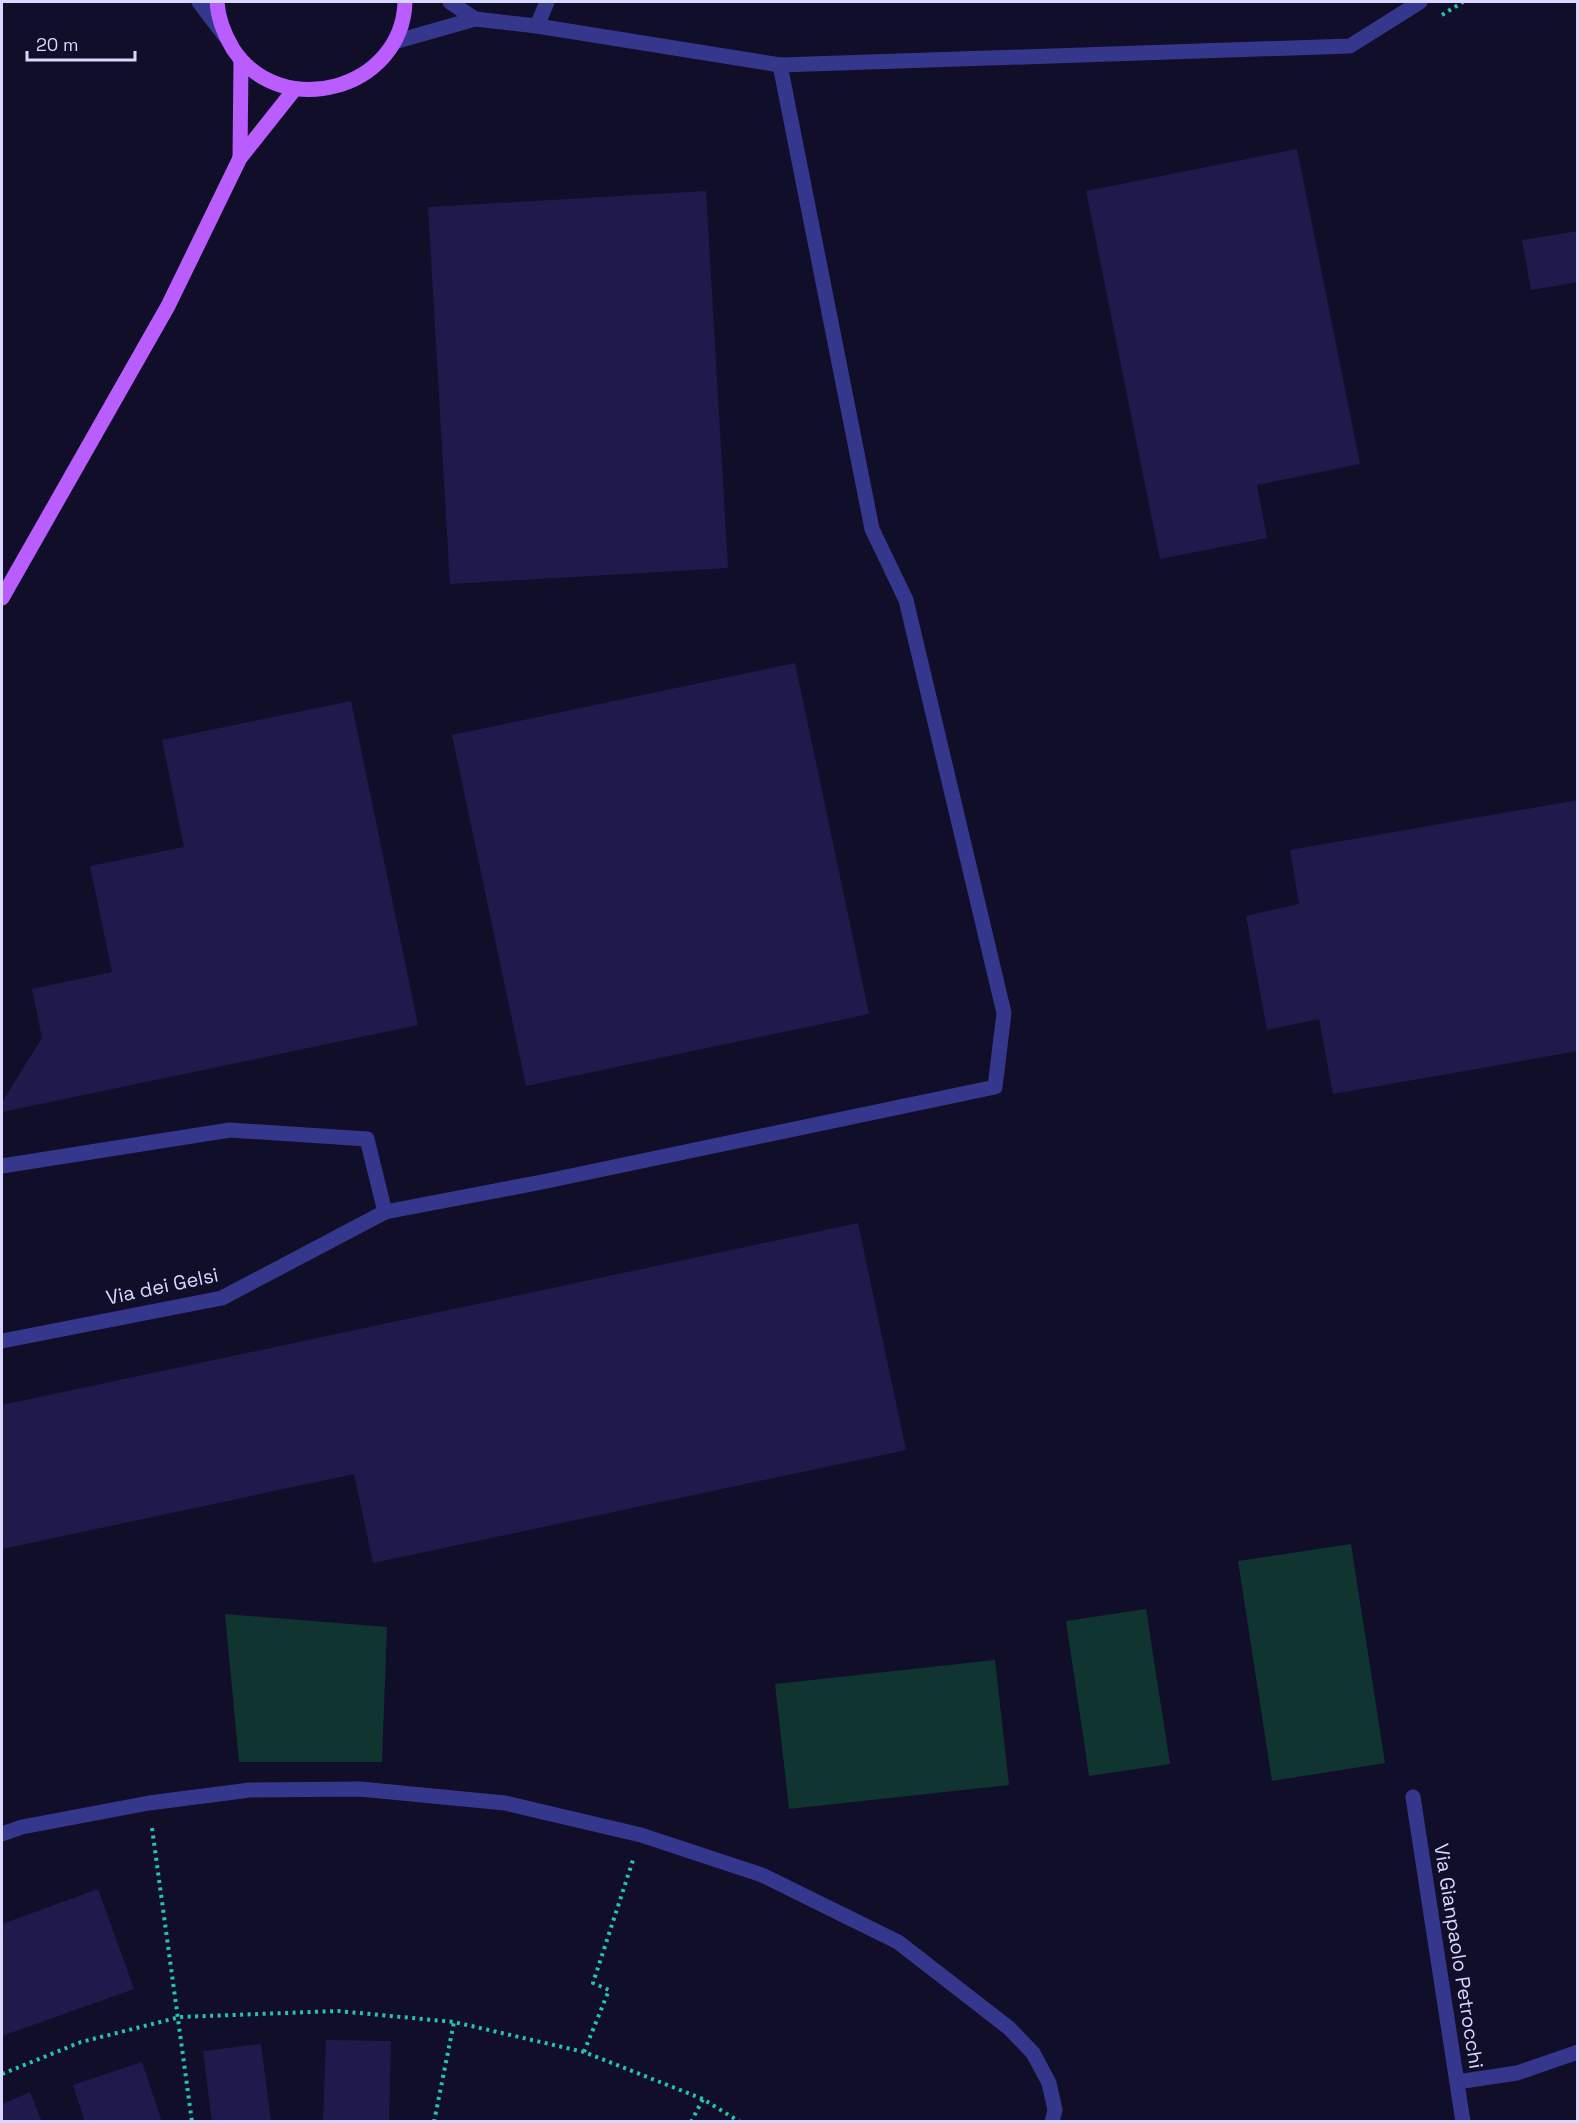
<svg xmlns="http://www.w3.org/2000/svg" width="1579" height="2123" font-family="'Space Grotesk',sans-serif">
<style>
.green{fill:#103430}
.building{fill:#20194c}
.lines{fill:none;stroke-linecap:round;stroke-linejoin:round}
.path{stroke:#26c3b1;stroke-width:4;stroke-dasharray:3 4.5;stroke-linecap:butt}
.lane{stroke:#35378c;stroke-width:15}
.street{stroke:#35378c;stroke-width:15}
.primary{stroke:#b95dff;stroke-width:15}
.labels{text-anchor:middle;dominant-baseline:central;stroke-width:4.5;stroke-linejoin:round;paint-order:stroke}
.street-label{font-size:20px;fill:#d9d6ff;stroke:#110e29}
</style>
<rect width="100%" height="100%" fill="#110e29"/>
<!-- green -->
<g class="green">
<path d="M 1351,1544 L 1385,1763 L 1272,1781 L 1238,1561 Z"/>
<path d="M 1146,1609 L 1170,1764 L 1089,1776 L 1066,1621 Z"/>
<path d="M 225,1614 L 387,1627 L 382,1762 L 239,1762 Z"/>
<path d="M 995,1660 L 1009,1785 L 789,1809 L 775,1684 Z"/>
</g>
<!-- building -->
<g class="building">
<path d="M 1297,149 L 1360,464 L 1257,485 L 1267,538 L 1160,559 L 1086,191 Z"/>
<path d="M 706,191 L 728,568 L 450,584 L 428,207 Z"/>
<path d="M 1578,231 L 1578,282 L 1531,290 L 1522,240 Z"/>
<path d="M 795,663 L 869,1014 L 526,1086 L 452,735 Z"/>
<path d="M 351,701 L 418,1025 L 2,1112 L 2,1102 L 42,1038 L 32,989 L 112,972 L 90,866 L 184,847 L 162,740 Z"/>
<path d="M 1578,800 L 1578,1051 L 1333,1094 L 1319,1019 L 1267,1030 L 1246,916 L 1299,904 L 1290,850 Z"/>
<path d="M 858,1223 L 906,1450 L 373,1563 L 354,1474 L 2,1549 L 2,1405 Z"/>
<path d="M 98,1889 L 134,1989 L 2,2036 L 2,1924 Z"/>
<path d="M 326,2040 L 391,2041 L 389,2122 L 323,2122 Z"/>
<path d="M 261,2044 L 271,2122 L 212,2122 L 203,2051 Z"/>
<path d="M 142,2062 L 162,2122 L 85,2122 L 73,2085 Z"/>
<path d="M 30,2092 L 42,2122 L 2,2122 L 2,2104 Z"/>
</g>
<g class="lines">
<!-- path -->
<g class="path">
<path d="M 1442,15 L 1463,2"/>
<path d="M 152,1828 L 192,2122"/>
<path d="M 584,2052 L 609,1990 L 593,1983 L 633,1860"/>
<path d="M 2,2074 L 81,2042 L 180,2017 L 338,2011 L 454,2022 L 584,2052 L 703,2099 L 740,2122"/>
<path d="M 434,2122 L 454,2022"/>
<path d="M 691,2122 L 703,2099"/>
</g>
<!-- lane -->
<g class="lane">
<path d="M 450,2 L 475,19"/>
<path d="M 537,26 L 547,2"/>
<path d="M 780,65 L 1350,46 L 1420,2"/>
<path d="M 2,1166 L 230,1130 L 367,1139 L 385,1212"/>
<path d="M 2,1341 L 222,1298 L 385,1212 L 542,1182 L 995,1087 L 1004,1013 L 906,600 L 872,529 L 780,65 L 537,26 L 475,19 L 394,42"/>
</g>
<!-- street -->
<g class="street">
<path d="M 199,2 L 224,35"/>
<path d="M 1413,1797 L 1463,2122"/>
<path d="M 2,1834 L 22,1827 L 149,1803 L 250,1790 L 360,1789 L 505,1803 L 641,1835 L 762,1875 L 898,1942 L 1009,2028 L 1033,2053 L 1049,2083 L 1055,2110 L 1052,2122"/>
<path d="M 1457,2082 L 1517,2073 L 1578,2052"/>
</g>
<!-- primary -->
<g class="primary">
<path d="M 217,2 C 218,19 224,34 233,49 C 281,122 402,90 405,2"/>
<path d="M 240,158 L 241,61"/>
<path d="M 2,598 L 168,306 L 240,158 L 294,90"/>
</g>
</g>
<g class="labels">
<!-- street labels -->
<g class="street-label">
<text transform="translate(162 1286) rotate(-12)">Via dei Gelsi</text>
<text transform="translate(1459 1956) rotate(81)">Via Gianpaolo Petrocchi</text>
</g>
</g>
<!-- border -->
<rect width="1579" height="2123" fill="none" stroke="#d9d6ff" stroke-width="6"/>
<!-- scale -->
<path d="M27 51v9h108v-9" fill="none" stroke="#d9d6ff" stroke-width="3"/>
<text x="36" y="51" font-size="18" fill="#d9d6ff" stroke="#110e29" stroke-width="4.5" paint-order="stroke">20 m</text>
</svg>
